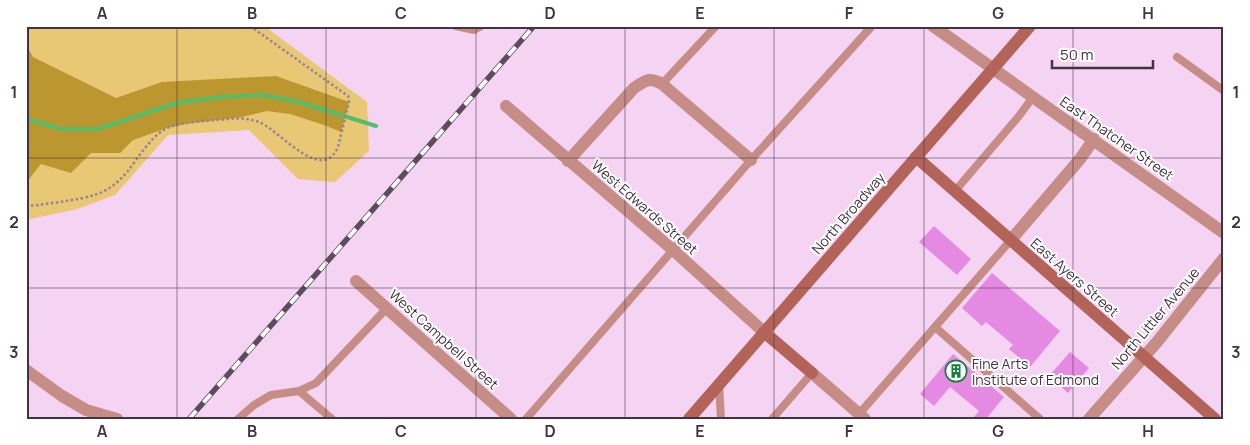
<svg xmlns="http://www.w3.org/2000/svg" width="1250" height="445" font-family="Manrope,sans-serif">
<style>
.green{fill:#e8c775}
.forest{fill:#bc962f}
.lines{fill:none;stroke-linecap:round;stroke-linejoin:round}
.stream{stroke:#53be69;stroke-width:4}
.building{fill:#e58ae2}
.path{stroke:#998297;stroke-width:2.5;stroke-dasharray:2.5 2.5;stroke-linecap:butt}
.lane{stroke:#c58d85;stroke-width:8}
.street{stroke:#c58d85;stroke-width:12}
.secondary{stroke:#b36358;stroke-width:12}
.rail-casing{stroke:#5d4c5b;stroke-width:5.5}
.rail{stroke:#fff;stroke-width:4;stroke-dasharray:11;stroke-linecap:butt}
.grid{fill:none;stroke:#413440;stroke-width:1;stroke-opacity:0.55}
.labels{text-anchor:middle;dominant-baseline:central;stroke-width:4;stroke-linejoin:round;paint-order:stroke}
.street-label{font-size:14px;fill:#413440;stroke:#fff}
.poi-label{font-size:14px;fill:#413440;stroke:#fff;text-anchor:start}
.neatline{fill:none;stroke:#413440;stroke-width:2}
.grid-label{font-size:16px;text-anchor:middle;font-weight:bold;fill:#413440}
</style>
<rect width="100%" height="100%" fill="#f5d3f2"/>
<!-- green -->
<path class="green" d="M 26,26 L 264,26 L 367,102 L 369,151 L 335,182 L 298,179 L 249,130 L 168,135 L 115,195 L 77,209 L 26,220 Z"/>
<!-- forest -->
<path class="forest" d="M 26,45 L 33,57 L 116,98 L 162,82 L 276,76 L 349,102 L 341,132 L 324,125 L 290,114 L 267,111 L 242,117 L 185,124 L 167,128 L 133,140 L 120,153 L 91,153 L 71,173 L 41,164 L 26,183 Z"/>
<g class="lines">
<!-- stream -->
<path class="stream" d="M 26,119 L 62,129 L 98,129 L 176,103 L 221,97 L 262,95 L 296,101 L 376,126"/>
</g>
<!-- building -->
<g class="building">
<path d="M 934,226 L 971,259 L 957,275 L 919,242 Z"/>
<path d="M 992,273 L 1060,331 L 1030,367 L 1009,349 L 1013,345 L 986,322 L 982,326 L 962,308 Z"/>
<path d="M 1070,352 L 1089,368 L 1068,393 L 1049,376 Z"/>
<path d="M 953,354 L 1004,397 L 986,419 L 972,419 L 979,411 L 950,387 L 934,406 L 920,394 Z"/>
</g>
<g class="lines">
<!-- path -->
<path class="path" d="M 26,206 C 37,206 49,203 60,202 C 89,197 107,196 127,172 C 138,158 149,139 165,129 C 180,121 210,121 228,119 C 240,118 250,118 261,123 C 281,132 322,184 338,147 L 349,102 L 348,96 L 250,26"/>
<!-- lane -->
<g class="lane">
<path d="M 456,26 L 474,30 L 481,26"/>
<path d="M 1177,57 L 1224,91"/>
<path d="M 662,84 L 716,26"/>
<path d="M 955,191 L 1019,116 L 1033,97"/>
<path d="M 935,327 L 1040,419"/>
<path d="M 719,384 L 721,419"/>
<path d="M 299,391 L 332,419"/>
<path d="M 859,414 L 1010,241"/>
<path d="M 238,419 L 254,405 L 271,395 L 299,391 L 316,383 L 387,308"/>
<path d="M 526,419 L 751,160 L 872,26"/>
<path d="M 772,419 L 812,373"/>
</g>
<!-- street -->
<g class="street">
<path d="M 933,26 L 1224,233"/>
<path d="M 506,106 L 673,250 L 764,332"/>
<path d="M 568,161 L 634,88 C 646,80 649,77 662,84 L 751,160"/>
<path d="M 1010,241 L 1080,159 L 1094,139"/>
<path d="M 356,281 L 511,419"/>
<path d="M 26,370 L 62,396 L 86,410 L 117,419"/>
<path d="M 812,373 L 865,419"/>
<path d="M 1089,419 L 1157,342 L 1224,258"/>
</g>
<!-- secondary -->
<g class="secondary">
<path d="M 916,157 L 1215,419"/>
<path d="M 764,332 L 812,373"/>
<path d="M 689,419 L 1030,26"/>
</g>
<!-- rail casing -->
<g class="rail-casing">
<path id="rail" d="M 189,419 L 534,26"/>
</g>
<!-- rail -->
<use href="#rail" class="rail"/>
</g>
<!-- grid -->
<path class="grid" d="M 177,26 L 177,419M 326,26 L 326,419M 476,26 L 476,419M 625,26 L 625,419M 774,26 L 774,419M 924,26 L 924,419M 1073,26 L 1073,419M 26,158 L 1224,158M 26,288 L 1224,288"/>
<!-- icons -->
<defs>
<g id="building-ring" transform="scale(1.125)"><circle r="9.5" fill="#fff" stroke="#138036" stroke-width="1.5"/><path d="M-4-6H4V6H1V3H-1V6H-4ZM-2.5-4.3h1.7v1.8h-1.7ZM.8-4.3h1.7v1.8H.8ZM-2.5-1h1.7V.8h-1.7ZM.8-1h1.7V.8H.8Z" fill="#138036"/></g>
</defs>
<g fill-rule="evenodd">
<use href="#building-ring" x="956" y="371"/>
</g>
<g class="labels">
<!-- street labels -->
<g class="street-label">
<text transform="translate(1117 138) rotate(35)">East Thatcher Street</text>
<text transform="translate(645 207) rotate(41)">West Edwards Street</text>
<text transform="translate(848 213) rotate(-49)">North Broadway</text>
<text transform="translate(1075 277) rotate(41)">East Ayers Street</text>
<text transform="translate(1155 318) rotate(-50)">North Littler Avenue</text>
<text transform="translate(444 339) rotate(42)">West Campbell Street</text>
</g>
<!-- poi labels -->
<g class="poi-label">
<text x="972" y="363">Fine Arts<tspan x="972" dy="16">Institute of Edmond</tspan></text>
</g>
</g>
<!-- border -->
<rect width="1250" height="445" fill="none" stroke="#ffffff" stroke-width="55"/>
<!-- scale -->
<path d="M1052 60v8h101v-8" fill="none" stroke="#413440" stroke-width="2.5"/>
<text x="1060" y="60" font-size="15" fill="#413440" stroke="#ffffff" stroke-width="4" paint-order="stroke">50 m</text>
<rect x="28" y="28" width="1194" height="390" class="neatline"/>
<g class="grid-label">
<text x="102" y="19">A</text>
<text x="252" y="19">B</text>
<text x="401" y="19">C</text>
<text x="550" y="19">D</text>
<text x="700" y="19">E</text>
<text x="849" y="19">F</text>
<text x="998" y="19">G</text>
<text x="1148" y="19">H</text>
<text x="14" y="98">1</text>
<text x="1236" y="98">1</text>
<text x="14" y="228">2</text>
<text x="1236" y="228">2</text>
<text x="14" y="358">3</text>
<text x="1236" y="358">3</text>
<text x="102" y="437">A</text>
<text x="252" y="437">B</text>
<text x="401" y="437">C</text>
<text x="550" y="437">D</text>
<text x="700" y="437">E</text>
<text x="849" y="437">F</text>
<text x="998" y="437">G</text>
<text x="1148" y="437">H</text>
</g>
</svg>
